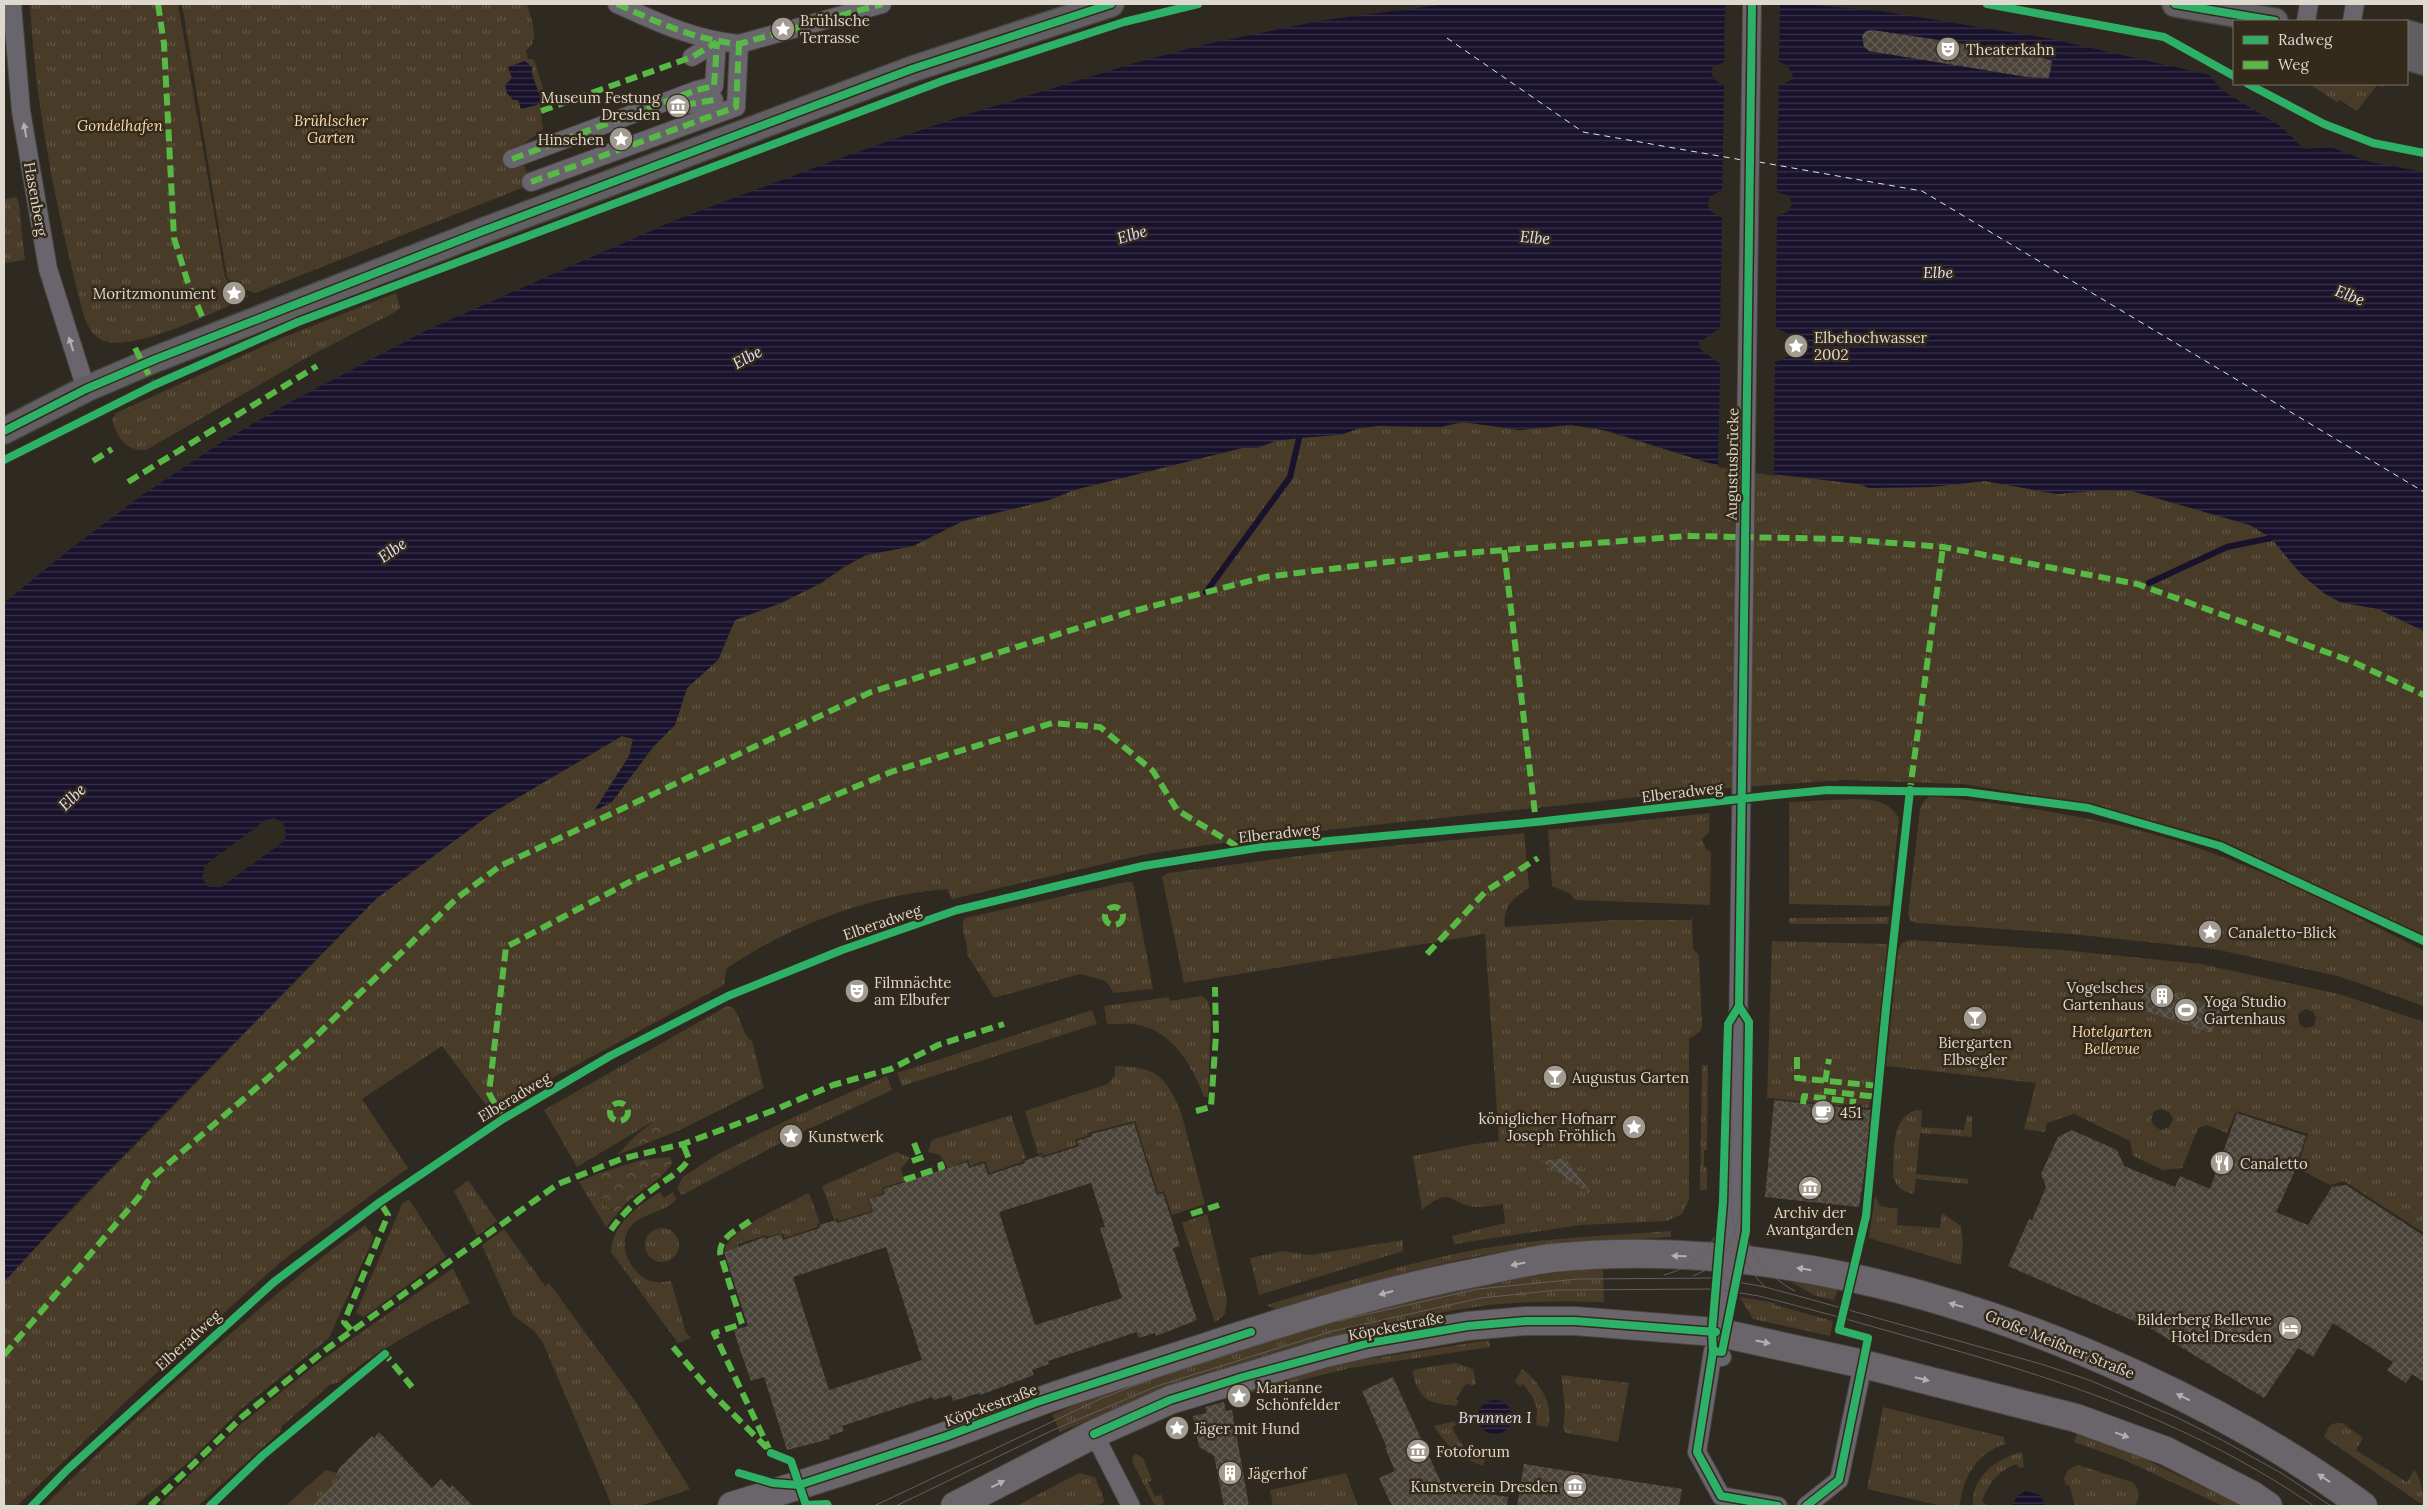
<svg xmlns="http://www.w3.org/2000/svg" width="2428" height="1510" font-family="Lora,serif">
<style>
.grass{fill:url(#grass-tufts);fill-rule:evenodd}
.forest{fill:url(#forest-crowns)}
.water{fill:url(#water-rules);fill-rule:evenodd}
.pier{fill:#2e2921}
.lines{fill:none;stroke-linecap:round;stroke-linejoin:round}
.stream{stroke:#18122d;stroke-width:6}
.ferry{stroke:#e1e0fa;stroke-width:1;stroke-dasharray:6 5;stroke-linecap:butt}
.building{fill:url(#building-cross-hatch);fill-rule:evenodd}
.street-casing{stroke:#49443e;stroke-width:20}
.secondary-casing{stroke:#49443e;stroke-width:28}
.primary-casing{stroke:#49443e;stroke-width:30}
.street{stroke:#68656c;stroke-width:18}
.secondary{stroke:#615f62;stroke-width:25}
.primary{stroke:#6a656b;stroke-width:28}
.tram{stroke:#625f5d;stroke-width:1}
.quiet{stroke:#58b947;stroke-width:6;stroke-dasharray:12 6;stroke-linecap:butt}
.cycleway-casing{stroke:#342a1b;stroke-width:11}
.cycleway{stroke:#2db169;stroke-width:8}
.oneway{fill:#b5b0ac}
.oneway2{fill:#b6b0ac}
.labels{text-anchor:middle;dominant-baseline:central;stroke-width:5;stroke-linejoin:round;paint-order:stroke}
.poi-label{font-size:15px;fill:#dfd8cf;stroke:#342a1b;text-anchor:start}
.park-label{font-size:15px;font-style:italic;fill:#fcdbac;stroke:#342a1b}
.street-label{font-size:15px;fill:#dfd8cf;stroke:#342a1b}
.water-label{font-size:16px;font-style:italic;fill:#e1e0fa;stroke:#342a1b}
</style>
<defs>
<pattern id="grass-tufts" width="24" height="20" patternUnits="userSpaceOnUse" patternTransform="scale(1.25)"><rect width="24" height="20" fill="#483b28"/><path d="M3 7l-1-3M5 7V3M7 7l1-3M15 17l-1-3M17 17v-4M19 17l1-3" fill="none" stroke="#625746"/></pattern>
<pattern id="forest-crowns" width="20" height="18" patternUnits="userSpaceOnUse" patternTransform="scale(1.25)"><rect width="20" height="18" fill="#483b28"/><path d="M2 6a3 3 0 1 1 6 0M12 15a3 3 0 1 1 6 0" fill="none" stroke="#625746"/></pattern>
<pattern id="water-rules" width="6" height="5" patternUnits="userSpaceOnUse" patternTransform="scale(1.25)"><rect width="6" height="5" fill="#18122d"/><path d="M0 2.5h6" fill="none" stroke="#39344a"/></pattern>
<pattern id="building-cross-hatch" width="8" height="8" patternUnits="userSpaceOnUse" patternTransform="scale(1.25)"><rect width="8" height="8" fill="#494339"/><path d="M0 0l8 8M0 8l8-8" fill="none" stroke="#635d55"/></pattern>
</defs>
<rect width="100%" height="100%" fill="#2e2921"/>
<!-- grass -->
<g class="grass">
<path d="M 30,4 L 178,4 L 225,277 C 232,288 237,293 250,296 C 221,309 125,358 98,338 C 87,330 83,313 80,301 C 55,203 35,104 30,4 Z"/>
<path d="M 182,4 L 527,4 C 531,19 541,40 526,50 L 528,59 L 532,59 L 535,62 L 546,99 L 545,105 L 540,106 L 543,129 C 534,138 523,142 516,152 L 521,159 L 532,184 L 256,293 L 236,287 L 227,277 Z"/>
<path d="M 2309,84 L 2385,84 L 2384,87 L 2377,85 L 2357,111 L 2340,100 L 2337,102 Z"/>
<path d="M 17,197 L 19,204 L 25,260 L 4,263 L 4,199 Z"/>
<path d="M 396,293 L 400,307 L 397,311 L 306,358 L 146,450 C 126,451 117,438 112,419 L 116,413 L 279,339 Z"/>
<path d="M 1463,422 L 1520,430 L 1570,425 L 1592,427 L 1709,463 L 1774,474 L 1859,484 L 1869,488 L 1931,487 L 1985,481 L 2057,494 L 2100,490 L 2132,491 L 2250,525 L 2271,538 L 2301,574 L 2340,602 L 2378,609 L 2424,631 L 2424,935 L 2218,839 L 2089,804 L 1962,784 L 1844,780 L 1715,789 L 1261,837 L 1147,854 L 952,899 L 947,889 C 873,894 786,927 726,969 L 724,985 L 525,1093 L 492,1113 L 442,1046 L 362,1099 L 408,1168 L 282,1261 L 141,1387 L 17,1506 L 4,1506 L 4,1282 L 18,1265 L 377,898 L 492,813 L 622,736 L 633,739 L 629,756 L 595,810 L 612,802 L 653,747 L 675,725 L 687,688 L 718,660 L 735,620 L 781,603 L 821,583 L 844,567 L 866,555 L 913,546 L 963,521 L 1049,500 L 1074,490 L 1242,448 L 1257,448 L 1275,441 L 1324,435 L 1340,435 L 1360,428 L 1378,426 L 1440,427 Z"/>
<path d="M 1931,796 C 2027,806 2124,820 2215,854 C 2287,880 2356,916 2424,951 L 2424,1006 L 2338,976 L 2214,949 L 2071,934 L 1916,923 L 1910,920 L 1908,915 L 1920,808 L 1925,800 Z"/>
<path d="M 1854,799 C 1875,800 1887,800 1899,818 L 1890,906 L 1789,904 L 1789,802 Z"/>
<path d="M 1710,813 L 1709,832 L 1702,839 L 1706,849 L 1711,852 L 1710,905 L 1575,900 L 1569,893 L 1552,886 L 1548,830 Z"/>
<path d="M 1524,833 L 1529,888 C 1513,897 1502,908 1505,927 L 1616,920 L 1690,920 L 1692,918 L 1693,949 L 1699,955 L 1702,1027 L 1701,1031 L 1689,1039 L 1689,1199 L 1682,1214 L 1667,1221 L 1581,1225 L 1454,1244 L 1452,1236 L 1505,1223 L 1503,1204 C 1494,1205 1485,1207 1476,1207 C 1451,1206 1452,1184 1422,1210 L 1413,1156 L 1474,1144 L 1499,1141 L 1485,934 L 1184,983 L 1162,877 L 1168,873 L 1338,851 Z"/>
<path d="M 1126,882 L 1132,882 L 1134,887 L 1153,989 L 1114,993 L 1106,981 L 1080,974 L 994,998 L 967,954 C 969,942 958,929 965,918 Z"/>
<path d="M 1889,917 L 1888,924 L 1789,924 L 1789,918 Z"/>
<path d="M 1910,940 L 2062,950 L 2201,964 L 2339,994 L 2424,1022 L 2424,1233 L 2344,1181 L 2330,1185 L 2297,1168 L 2308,1134 L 2236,1111 L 2227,1133 L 2207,1125 L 2198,1128 L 2182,1168 L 2163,1170 L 2133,1156 L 2130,1141 L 2074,1114 L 2047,1123 L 2045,1132 L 2024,1129 L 2036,1083 L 1886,1066 L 1898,950 L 1902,943 ZM 2306,1009 L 2313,1012 L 2316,1018 L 2314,1026 L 2306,1028 L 2300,1025 L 2298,1019 L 2299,1013 ZM 2161,1109 L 2169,1112 L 2173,1119 L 2169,1127 L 2161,1130 L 2154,1126 L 2151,1120 L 2154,1111 Z"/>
<path d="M 1772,941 L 1889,944 L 1877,1065 L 1869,1108 L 1767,1098 Z"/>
<path d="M 1202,996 L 1208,1001 L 1211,1016 L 1208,1097 L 1204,1097 C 1193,1067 1173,1032 1139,1025 C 1129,1023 1117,1024 1107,1024 L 1104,1006 L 1169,997 L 1170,1001 Z"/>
<path d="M 727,1006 L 732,1007 C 742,1016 740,1033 752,1041 L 764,1088 L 680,1130 L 675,1123 L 652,1122 L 577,1167 L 544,1110 Z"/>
<path d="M 1092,1010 L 1097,1024 L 902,1086 L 897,1073 Z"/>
<path d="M 1702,1065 L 1708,1065 L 1707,1150 L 1704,1150 L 1704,1167 L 1707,1168 L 1707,1190 L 1700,1190 Z"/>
<path d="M 1115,1066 C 1155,1067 1165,1074 1181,1112 L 1205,1204 L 1172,1215 L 1164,1191 L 1158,1193 L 1135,1121 L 1088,1133 L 1089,1135 L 1075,1140 L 1077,1145 L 1043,1156 L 1042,1153 L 1038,1154 L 1025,1111 L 1108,1084 L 1115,1075 Z"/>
<path d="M 887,1076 L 892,1090 L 792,1137 L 682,1195 L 677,1188 L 683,1177 L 718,1154 L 794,1117 Z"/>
<path d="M 1916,1110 L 1922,1111 L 1921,1127 L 1964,1130 L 1967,1115 L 1972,1117 L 1972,1137 L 1920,1133 L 1916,1174 L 1968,1179 L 1968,1184 L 1916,1179 L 1914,1194 C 1903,1192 1897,1188 1893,1177 C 1895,1153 1889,1119 1916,1110 Z"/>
<path d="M 1011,1115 L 1026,1158 L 1022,1160 L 1023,1162 L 989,1173 L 985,1161 L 970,1166 L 968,1160 L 948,1168 L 940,1155 L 928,1152 L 932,1140 Z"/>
<path d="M 897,1152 L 910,1158 L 901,1169 L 904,1181 L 882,1188 L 883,1193 L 868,1199 L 872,1211 L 839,1221 L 837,1218 L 834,1219 L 822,1186 Z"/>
<path d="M 597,1174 L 605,1205 L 618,1213 L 606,1227 L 579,1182 Z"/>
<path d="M 468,1180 L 497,1221 L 477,1236 L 454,1191 Z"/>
<path d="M 660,1192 L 664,1198 L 673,1192 L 676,1199 C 664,1217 621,1211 625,1250 C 627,1260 633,1269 641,1276 C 650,1283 660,1283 671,1281 L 686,1333 L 691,1338 L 678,1343 L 611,1252 C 612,1224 638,1206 660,1192 Z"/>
<path d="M 809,1193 L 820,1223 L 817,1224 L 818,1227 L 785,1238 L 783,1233 L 767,1237 L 766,1235 L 738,1244 L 738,1247 L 725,1251 C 724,1231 792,1202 809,1193 Z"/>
<path d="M 1875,1195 L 1880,1206 L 1898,1209 L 1897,1225 L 1940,1228 L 1942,1213 L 1961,1226 L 1963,1241 L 1961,1265 L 1869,1238 Z"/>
<path d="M 409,1199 L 446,1257 L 364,1317 L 356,1313 L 402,1204 Z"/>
<path d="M 1207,1214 L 1227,1299 L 1225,1314 L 1215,1323 L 1182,1223 Z"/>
<path d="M 365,1225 L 374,1237 L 329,1338 L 240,1410 L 190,1461 L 134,1506 L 44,1506 C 93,1457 145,1409 197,1363 C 252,1315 306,1267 365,1225 Z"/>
<circle cx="662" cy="1245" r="17"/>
<path d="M 504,1229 L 545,1286 L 549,1283 L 633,1398 L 690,1489 L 640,1506 L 612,1506 L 543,1343 L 534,1331 L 513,1315 L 482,1245 Z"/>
<path d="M 1671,1231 L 1671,1237 C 1624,1241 1575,1241 1528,1248 C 1442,1259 1360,1285 1277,1310 L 1266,1305 C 1331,1286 1396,1266 1464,1252 C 1532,1238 1602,1236 1671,1231 Z"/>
<path d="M 1403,1240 L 1403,1251 L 1259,1295 L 1250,1258 L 1282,1251 L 1310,1255 Z"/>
<path d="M 453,1268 L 470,1303 C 422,1326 378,1350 337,1383 L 331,1384 L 282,1426 L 280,1432 L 198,1506 L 166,1506 L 162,1502 L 241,1424 L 319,1362 Z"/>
<path d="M 1603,1268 L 1604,1302 C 1561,1301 1517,1301 1475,1307 C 1332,1329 1193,1377 1060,1432 L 1052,1415 L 1096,1395 L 1336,1317 L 1504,1278 Z"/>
<path d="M 1782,1277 L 1838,1289 L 1834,1300 L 1816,1296 Z"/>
<path d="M 1740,1297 L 1775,1303 L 1775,1305 L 1833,1321 L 1830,1336 L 1753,1319 Z"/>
<path d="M 1489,1340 L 1490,1347 L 1350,1368 L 1245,1394 L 1243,1388 L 1349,1362 Z"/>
<path d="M 1456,1363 L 1473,1369 L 1476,1384 L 1472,1386 L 1469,1383 L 1464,1386 L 1456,1399 L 1459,1401 L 1456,1406 C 1438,1403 1426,1405 1417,1387 C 1415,1381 1413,1378 1413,1371 L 1416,1369 Z"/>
<path d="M 1522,1369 C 1540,1382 1554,1404 1548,1427 L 1536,1425 L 1537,1409 L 1532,1396 L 1523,1384 L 1520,1387 L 1515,1381 Z"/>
<path d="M 1561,1375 L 1629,1383 L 1618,1442 L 1566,1433 L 1563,1429 L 1565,1408 Z"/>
<path d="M 1883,1407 L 2004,1437 L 2005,1444 C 1977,1453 1962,1478 1960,1506 L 1942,1506 L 1867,1489 Z"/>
<path d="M 1455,1421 L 1456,1426 L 1453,1426 L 1453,1429 C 1459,1441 1466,1453 1480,1457 L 1482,1452 L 1487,1453 L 1483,1466 C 1461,1459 1446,1446 1434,1426 Z"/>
<path d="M 2336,1423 L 2342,1423 L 2363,1438 L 2356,1450 L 2407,1482 L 2414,1470 C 2421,1477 2424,1497 2424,1506 L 2324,1437 L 2330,1425 Z"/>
<path d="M 2077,1434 L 2126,1450 L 2242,1506 L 2223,1506 L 2122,1459 L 2074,1442 Z"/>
<path d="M 2022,1452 L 2024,1467 L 2019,1468 L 2017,1464 C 1998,1470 1988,1484 1982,1502 L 1986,1504 L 1985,1506 L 1973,1506 C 1971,1477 1997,1458 2022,1452 Z"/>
<path d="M 1136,1454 L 1143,1458 L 1152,1480 L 1148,1482 L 1155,1497 L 1161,1495 L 1165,1506 L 1155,1506 L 1133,1463 L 1132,1457 Z"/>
<path d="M 2078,1465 L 2132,1482 C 2140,1488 2141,1499 2134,1506 L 2075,1506 L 2069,1485 L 2066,1485 L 2064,1479 L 2068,1470 Z"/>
<path d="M 326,1470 L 337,1473 L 340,1478 L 311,1506 L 285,1506 Z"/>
<path d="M 1079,1473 L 1095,1477 L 1105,1502 L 1096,1506 L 1016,1506 Z"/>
<path d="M 1346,1473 L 1358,1506 L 1273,1506 L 1270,1490 Z"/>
</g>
<!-- forest -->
<g class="forest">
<path d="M 653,1122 L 675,1123 L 680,1130 L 617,1155 L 636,1135 Z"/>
<path d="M 670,1157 L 672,1163 C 659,1185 632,1192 618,1213 L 605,1205 L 597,1174 L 641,1160 Z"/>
</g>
<!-- water -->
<g class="water">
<path d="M 1470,4 L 1800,4 L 1881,11 L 2052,39 L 2210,75 L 2222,90 L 2283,128 L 2304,149 L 2331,147 L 2370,162 L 2424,172 L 2424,631 L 2378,609 L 2340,602 L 2325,594 L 2301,574 L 2271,538 L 2250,525 L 2132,491 L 2100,490 L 2057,494 L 1985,481 L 1931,487 L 1869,488 L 1859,484 L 1774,474 L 1709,463 L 1609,431 L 1570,425 L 1520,430 L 1463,422 L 1440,427 L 1378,426 L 1360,428 L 1340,435 L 1299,438 L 1275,441 L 1257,448 L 1242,448 L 1074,490 L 1049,500 L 963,521 L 913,546 L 866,555 L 844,567 L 821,583 L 781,603 L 735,620 L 718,660 L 687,688 L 675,725 L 653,747 L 612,802 L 594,811 L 629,756 L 633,739 L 622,736 L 492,813 L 377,898 L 82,1197 L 4,1282 L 4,603 L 69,550 L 141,496 L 219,444 L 283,406 L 427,330 L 673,221 L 846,156 L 953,119 L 1135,63 L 1207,44 L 1319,21 L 1439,5 ZM 273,818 C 285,821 288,830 284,841 L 221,887 L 209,887 L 202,878 L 205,865 L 266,820 Z"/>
<path d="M 525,61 L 532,67 L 532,74 L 541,99 L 537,105 L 521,109 L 518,100 L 513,100 L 507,93 L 505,85 L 512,78 L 508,67 Z"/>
<circle cx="1495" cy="1417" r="17"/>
<path d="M 2026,1491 L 2040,1495 L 2046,1506 L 2012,1506 L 2017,1496 Z"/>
</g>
<!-- pier -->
<path class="pier" d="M 1725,4 L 1780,4 L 1779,62 L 1787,65 L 1793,75 L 1791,80 L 1779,86 L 1777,192 L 1790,196 L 1792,204 L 1789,211 L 1777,217 L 1776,328 L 1789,334 L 1797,341 L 1797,349 L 1795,354 L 1775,362 L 1774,475 L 1781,477 L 1718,467 L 1720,364 L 1700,349 L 1699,342 L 1720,328 L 1722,218 L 1710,211 L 1708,205 L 1709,198 L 1722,189 L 1724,86 L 1713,79 L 1711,71 L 1713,67 L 1724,62 Z"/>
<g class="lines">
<!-- stream -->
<g class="stream">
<path d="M 2149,583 L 2227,547 L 2271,538"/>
<path d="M 1206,592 L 1290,477 L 1299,438"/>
</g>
<!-- ferry -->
<g class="ferry">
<path d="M 1447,38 L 1583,132 L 1742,160"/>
<path d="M 1759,162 L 1922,191 L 2424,492"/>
</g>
</g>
<!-- building -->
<g class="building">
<path d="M 1872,30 L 2032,54 L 2052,61 L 2049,78 L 2027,77 L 1869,51 L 1864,47 L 1862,36 L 1866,31 Z"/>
<path d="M 2146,982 L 2221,1011 L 2211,1033 L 2139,1009 Z"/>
<path d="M 1774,1100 L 1871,1110 L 1866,1163 L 1859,1207 L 1765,1197 Z"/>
<path d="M 2237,1113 L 2306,1136 L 2293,1175 L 2276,1212 L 2308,1225 L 2332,1187 L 2346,1185 L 2424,1236 L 2424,1382 L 2412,1374 L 2406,1383 L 2387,1370 L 2393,1362 L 2333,1323 L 2313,1357 L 2298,1348 L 2264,1398 L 2150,1328 L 2008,1266 L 2029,1219 L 2032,1220 L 2046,1187 L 2041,1174 L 2058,1137 L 2072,1130 L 2117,1150 L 2124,1166 L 2175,1187 L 2180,1176 L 2210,1189 Z"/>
<path d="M 1134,1123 L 1157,1195 L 1163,1193 L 1180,1246 L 1173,1248 L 1197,1320 L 1156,1336 L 1155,1333 L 1139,1338 L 1137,1332 L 1048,1361 L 1049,1364 L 1032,1370 L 1034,1375 L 980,1395 L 979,1393 L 953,1401 L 951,1395 L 934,1400 L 932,1397 L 842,1426 L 844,1431 L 829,1436 L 830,1439 L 787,1450 L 764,1377 L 751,1381 L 738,1344 L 734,1330 L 748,1326 L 724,1252 L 765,1237 L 766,1239 L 781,1234 L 783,1240 L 820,1228 L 819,1225 L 836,1220 L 837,1223 L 873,1212 L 869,1199 L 885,1194 L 883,1189 L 967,1162 L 969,1168 L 984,1163 L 988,1175 L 1025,1163 L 1024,1161 L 1041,1155 L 1042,1158 L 1079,1146 L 1077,1141 L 1092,1136 L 1091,1134 ZM 1091,1183 L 1105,1227 L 1100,1228 L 1122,1298 L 1035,1325 L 999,1212 ZM 886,1247 L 922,1360 L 829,1390 L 793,1277 Z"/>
<path d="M 1565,1158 L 1590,1191 L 1588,1193 L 1541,1161 Z"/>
<path d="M 1393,1377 L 1443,1487 L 1508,1497 L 1507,1506 L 1392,1506 L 1379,1478 L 1395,1471 L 1385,1448 L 1387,1448 L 1362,1391 Z"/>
<path d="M 1224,1402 L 1226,1411 L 1232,1410 L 1249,1506 L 1224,1506 L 1214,1456 L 1199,1447 L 1193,1416 L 1207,1413 L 1205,1407 Z"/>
<path d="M 379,1432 L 432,1488 L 441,1479 L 450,1488 L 452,1485 L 473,1506 L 311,1506 L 340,1478 L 336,1475 L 340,1467 L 372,1436 L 374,1438 Z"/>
<path d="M 1524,1464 L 1682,1489 L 1679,1506 L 1517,1506 Z"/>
</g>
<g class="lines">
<!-- street casing -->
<g class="street-casing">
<g id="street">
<path d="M 12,4 L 21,111 L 48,269 L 86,389"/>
<path d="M 617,4 C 657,22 695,40 739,44 L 882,4"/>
<path d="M 2306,21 L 2309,4"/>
<path d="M 2352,21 L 2355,4"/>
<path d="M 692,57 L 717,42"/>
<path d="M 684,105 L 714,100"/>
<path d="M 512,159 L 697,90 L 714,86 L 717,42"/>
<path d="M 531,182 L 736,107 L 739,44"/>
<path d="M 1716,1332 L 1728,1258 L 1736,1189 L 1752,4"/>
<path d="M 1722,1357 L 1713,1351 L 1697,1452 L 1721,1496 L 1778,1506"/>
<path d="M 1094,1434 L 1131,1506"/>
<path d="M 1806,1506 L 1839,1480 L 1863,1364"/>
</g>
</g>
<!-- secondary casing -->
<g class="secondary-casing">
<g id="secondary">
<path d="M 2175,4 L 2275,21"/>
<path d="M 2407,33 L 2424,38"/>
<path d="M 2407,57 L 2424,62"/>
<path d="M 4,431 L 86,389 L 156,359 L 480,232 L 912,69 L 1111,4"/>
</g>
</g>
<!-- primary casing -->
<g class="primary-casing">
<g id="primary">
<path d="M 732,1506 C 804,1484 876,1461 946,1436 C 976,1426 1006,1413 1035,1403 C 1090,1383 1145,1367 1200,1349 C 1293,1318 1387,1289 1484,1271 C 1506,1266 1529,1261 1552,1258 C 1754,1238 1957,1292 2139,1376 C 2217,1412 2294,1455 2363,1506"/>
<path d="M 955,1506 L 1094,1434 L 1170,1400 L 1325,1353 L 1369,1343 L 1468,1326 L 1526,1321 L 1575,1321 L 1716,1332 L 1863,1364 L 2076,1418 L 2166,1451 L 2252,1495 L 2268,1506"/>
</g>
</g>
<!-- street -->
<use href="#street" class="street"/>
<!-- secondary -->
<use href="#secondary" class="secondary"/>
<!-- primary -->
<use href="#primary" class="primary"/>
<!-- tram -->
<g class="tram">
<path d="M 1748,4 L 1731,1174 C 1732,1221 1730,1251 1765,1287"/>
<path d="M 1742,1214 C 1744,1248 1766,1276 1795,1291"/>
<path d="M 1664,1275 C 1701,1266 1722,1235 1728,1200"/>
<path d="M 1693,1276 C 1726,1263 1737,1236 1740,1203 L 1757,4"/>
<path d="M 874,1506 L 1100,1399 L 1154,1378 L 1223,1355 L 1332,1322 L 1478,1289 L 1578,1279 L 1716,1278 L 1765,1287 L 1813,1300 L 2041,1364 L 2089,1380 L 2176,1417 L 2222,1440 L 2281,1473 L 2331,1506"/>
<path d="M 896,1506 L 1051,1431 L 1157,1386 L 1333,1331 L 1481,1298 L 1558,1290 L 1716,1289 L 1759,1296 C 1819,1311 1878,1328 1937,1345 C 2075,1384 2195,1425 2314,1506"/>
</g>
<!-- quiet -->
<g class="quiet">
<path d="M 158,4 L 164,44 L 174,238 L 188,283 L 204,321"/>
<path d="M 617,4 C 657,22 695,40 739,44 L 882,4"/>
<path d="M 684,105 L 714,100"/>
<path d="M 541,111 L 692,57 L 717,42"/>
<path d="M 512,159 L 697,90 L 714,86 L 717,42"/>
<path d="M 531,182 L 736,107 L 739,44"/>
<path d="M 135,348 L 154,385"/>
<path d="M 93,461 L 112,449"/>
<path d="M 128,482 L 317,366"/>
<path d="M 1504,550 L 1536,822"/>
<path d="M 1915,790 L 1910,790 L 1943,547"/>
<circle cx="1114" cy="916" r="9"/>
<path d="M 1427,954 L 1486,891 L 1538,858"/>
<path d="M 1797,1057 L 1797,1078 L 1879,1086"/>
<path d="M 1825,1082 L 1829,1059"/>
<path d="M 1824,1091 L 1878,1097"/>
<circle cx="619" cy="1112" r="9"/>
<path d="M 1803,1104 L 1804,1096 L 1856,1102"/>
<path d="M 1196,1111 L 1211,1107 L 1216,1035 L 1215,987"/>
<path d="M 503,1119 L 489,1093 L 506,947 L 639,877 L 891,772 L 1052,723 L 1100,727 L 1153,771 L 1177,810 L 1243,850"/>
<path d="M 914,1143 L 920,1158"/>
<path d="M 912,1161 L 927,1156"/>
<path d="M 906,1176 L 907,1179 L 942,1167 L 940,1162"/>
<path d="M 1191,1214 L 1219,1205"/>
<path d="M 750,1221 C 738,1230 720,1236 720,1253 L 742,1324 L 714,1333 L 771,1453"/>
<path d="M 611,1230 C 622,1214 637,1200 653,1189 C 666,1179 680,1173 689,1159 L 683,1144"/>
<path d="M 351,1330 L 344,1322 L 388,1215 L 380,1202"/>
<path d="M 673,1347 L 712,1393 L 767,1448"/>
<path d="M 4,1355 L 139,1197 L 147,1182 L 311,1041 L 457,898 L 500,866 L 871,692 L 1130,612 L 1265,577 L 1453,554 L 1687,536 L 1843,539 L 1943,547 L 2137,584 L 2351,661 L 2424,695"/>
<path d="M 382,1357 L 385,1354 L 412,1387"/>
<path d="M 150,1506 L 243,1416 L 328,1348 L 558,1184 L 621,1159 L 683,1144 L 772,1111 L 833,1085 L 891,1069 L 938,1045 L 1004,1024"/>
</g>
<!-- cycleway casing -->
<g class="cycleway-casing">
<g id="cycleway">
<path d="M 1987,4 L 2164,37 L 2234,76"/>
<path d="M 2175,4 L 2275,21"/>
<path d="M 2248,84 L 2324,124 L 2373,143 L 2424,153"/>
<path d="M 4,431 L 86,389 L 156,359 L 480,232 L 912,69 L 1111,4"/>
<path d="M 4,460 L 154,385 L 298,322 L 945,80 L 1124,22 L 1198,4"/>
<path d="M 1739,1006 L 1752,4"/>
<path d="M 1739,1006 L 1728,1024 L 1723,1202 L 1712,1331 L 1713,1351 L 1697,1452 L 1721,1496 L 1778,1506"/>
<path d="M 1713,1351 L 1722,1352 L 1746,1231 L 1749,1022 L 1739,1006"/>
<path d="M 1094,1434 L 1170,1400 L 1243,1377 L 1369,1343 L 1468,1326 L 1526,1321 L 1575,1321 L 1716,1332"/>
<path d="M 771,1453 L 791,1461 L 806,1505 L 827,1504 L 828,1506"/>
<path d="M 739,1473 L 773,1483 L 799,1485 L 947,1436 L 1037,1402 L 1251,1332"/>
<path d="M 32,1506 L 67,1470 L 274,1282 L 380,1202 L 503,1119 L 610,1056 L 728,996 L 842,950 L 957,910 L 1061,885 L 1143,866 L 1263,847 L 1536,822 L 1785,794 L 1828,790 L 1966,792 L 2088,808 L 2220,846 L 2424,941"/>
<path d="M 210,1506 L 262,1456 L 385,1354"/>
<path d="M 1806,1506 L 1839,1480 L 1868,1338 L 1839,1330 L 1866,1216 L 1886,1008 L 1910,790"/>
</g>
</g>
<!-- cycleway -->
<use href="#cycleway" class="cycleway"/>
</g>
<!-- one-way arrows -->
<defs><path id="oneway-solid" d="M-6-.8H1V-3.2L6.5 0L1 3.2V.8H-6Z" transform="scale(1.25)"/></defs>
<g class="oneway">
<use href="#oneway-solid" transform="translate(25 130) rotate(-100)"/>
<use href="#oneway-solid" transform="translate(71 344) rotate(-108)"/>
</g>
<g class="oneway2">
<use href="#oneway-solid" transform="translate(1679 1256) rotate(-179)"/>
<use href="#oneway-solid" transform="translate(1518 1264) rotate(169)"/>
<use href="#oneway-solid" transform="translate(1804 1269) rotate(-171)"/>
<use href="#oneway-solid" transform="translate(1386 1293) rotate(165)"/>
<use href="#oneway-solid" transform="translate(1956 1305) rotate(-164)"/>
<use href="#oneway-solid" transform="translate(1763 1342) rotate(12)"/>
<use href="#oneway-solid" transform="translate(1922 1379) rotate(14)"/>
<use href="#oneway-solid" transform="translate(2183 1397) rotate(-154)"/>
<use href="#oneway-solid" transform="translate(2122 1435) rotate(20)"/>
<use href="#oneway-solid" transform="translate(2324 1478) rotate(-147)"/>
<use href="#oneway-solid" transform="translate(998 1484) rotate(-27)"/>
</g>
<!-- icons -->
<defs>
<g id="sight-disc" transform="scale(1.25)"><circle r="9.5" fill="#a19b92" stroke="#342a1b"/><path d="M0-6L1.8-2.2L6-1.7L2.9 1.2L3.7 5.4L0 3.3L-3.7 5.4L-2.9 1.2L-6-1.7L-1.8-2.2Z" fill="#fff"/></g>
<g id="theatre-disc" transform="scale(1.25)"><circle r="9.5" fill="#a19b92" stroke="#342a1b"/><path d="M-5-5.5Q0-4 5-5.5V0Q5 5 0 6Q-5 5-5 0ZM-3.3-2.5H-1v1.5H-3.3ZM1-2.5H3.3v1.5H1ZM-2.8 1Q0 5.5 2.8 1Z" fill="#fff"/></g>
<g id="museum-disc" transform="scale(1.25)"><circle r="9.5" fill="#a19b92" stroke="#342a1b"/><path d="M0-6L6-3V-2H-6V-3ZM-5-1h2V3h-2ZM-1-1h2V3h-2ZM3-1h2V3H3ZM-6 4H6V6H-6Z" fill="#fff"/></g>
<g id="building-disc" transform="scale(1.25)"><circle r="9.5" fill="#a19b92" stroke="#342a1b"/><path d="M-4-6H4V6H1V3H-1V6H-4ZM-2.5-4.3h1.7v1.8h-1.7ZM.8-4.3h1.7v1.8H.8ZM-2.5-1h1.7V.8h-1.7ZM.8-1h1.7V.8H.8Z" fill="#fff"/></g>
<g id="stadium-disc" transform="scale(1.25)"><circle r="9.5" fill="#a19b92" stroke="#342a1b"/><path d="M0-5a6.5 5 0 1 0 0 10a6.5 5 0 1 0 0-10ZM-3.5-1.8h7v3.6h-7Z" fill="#fff"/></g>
<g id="bar-disc" transform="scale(1.25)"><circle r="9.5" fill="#a19b92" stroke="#342a1b"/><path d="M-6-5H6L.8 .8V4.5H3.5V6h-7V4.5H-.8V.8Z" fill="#fff"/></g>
<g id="cafe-disc" transform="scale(1.25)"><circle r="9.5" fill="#a19b92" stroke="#342a1b"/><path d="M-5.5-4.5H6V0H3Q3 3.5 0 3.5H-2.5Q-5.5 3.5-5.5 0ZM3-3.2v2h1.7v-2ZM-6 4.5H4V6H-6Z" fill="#fff"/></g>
<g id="restaurant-disc" transform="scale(1.25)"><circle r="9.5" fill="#a19b92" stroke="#342a1b"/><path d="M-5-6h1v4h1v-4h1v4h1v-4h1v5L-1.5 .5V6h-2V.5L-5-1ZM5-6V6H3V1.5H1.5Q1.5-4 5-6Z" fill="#fff"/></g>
<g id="hotel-disc" transform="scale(1.25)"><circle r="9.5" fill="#a19b92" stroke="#342a1b"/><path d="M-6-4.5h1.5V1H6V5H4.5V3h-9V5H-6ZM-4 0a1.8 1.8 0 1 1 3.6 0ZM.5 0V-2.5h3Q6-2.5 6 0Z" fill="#fff"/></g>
</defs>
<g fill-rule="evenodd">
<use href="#sight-disc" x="783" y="29"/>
<use href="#theatre-disc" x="1948" y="49"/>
<use href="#museum-disc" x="678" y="106"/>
<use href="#sight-disc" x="621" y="139"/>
<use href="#sight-disc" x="234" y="293"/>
<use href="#sight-disc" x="1796" y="346"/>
<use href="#sight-disc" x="2210" y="932"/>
<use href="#theatre-disc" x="857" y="991"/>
<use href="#building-disc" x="2162" y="996"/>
<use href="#stadium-disc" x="2186" y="1010"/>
<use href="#bar-disc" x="1975" y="1018"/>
<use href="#bar-disc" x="1555" y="1077"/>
<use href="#cafe-disc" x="1823" y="1112"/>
<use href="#sight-disc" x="1634" y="1127"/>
<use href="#sight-disc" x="791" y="1136"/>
<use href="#restaurant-disc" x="2222" y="1163"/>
<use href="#museum-disc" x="1810" y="1188"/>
<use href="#hotel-disc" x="2290" y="1328"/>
<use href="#sight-disc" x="1239" y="1396"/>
<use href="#sight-disc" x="1177" y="1428"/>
<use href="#museum-disc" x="1418" y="1451"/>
<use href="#building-disc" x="1230" y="1473"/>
<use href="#museum-disc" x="1575" y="1486"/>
</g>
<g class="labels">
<!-- poi labels -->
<g class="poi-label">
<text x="800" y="20">Brühlsche<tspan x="800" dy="17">Terrasse</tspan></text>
<text x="1966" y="49">Theaterkahn</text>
<text x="660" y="97" text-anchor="end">Museum Festung<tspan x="660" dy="17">Dresden</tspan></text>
<text x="604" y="139" text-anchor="end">Hinsehen</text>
<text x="216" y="293" text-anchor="end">Moritzmonument</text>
<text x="1814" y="337">Elbehochwasser<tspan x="1814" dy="17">2002</tspan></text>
<text x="2228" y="932">Canaletto-Blick</text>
<text x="874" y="982">Filmnächte<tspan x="874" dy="17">am Elbufer</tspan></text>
<text x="2144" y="987" text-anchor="end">Vogelsches<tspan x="2144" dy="17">Gartenhaus</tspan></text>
<text x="2204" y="1001">Yoga Studio<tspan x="2204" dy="17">Gartenhaus</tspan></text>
<text x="1975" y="1042" text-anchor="middle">Biergarten<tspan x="1975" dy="17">Elbsegler</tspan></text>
<text x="1572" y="1077">Augustus Garten</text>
<text x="1840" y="1112">451</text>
<text x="1616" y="1118" text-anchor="end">königlicher Hofnarr<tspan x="1616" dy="17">Joseph Fröhlich</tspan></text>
<text x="808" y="1136">Kunstwerk</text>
<text x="2240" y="1163">Canaletto</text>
<text x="1810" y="1212" text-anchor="middle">Archiv der<tspan x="1810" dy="17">Avantgarden</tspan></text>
<text x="2272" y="1319" text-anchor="end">Bilderberg Bellevue<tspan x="2272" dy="17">Hotel Dresden</tspan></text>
<text x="1256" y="1387">Marianne<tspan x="1256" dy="17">Schönfelder</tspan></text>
<text x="1194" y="1428">Jäger mit Hund</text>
<text x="1436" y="1451">Fotoforum</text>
<text x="1248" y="1473">Jägerhof</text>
<text x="1558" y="1486" text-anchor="end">Kunstverein Dresden</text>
</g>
<!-- park labels -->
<g class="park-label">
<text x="331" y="120">Brühlscher<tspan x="331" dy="17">Garten</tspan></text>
<text x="120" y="125">Gondelhafen</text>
<text x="2112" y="1031">Hotelgarten<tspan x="2112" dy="17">Bellevue</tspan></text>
</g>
<!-- street labels -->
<g class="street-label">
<text transform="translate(36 199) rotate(80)">Hasenberg</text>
<text transform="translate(1732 464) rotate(-89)">Augustusbrücke</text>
<text transform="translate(1682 792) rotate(-7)">Elberadweg</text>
<text transform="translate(1279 833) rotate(-6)">Elberadweg</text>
<text transform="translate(882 922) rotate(-19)">Elberadweg</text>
<text transform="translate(514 1097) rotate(-31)">Elberadweg</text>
<text transform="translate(1396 1326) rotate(-11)">Köpckestraße</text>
<text transform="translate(188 1340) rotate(-42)">Elberadweg</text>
<text transform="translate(2060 1344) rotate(22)">Große Meißner Straße</text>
<text transform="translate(991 1405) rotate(-20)">Köpckestraße</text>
</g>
<!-- water labels -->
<g class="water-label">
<text transform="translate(1132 234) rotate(-16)">Elbe</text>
<text transform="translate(1535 237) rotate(5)">Elbe</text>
<text x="1938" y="272">Elbe</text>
<text transform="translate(2350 295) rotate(22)">Elbe</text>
<text transform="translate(747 357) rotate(-28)">Elbe</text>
<text transform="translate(392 550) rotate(-35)">Elbe</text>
<text transform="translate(72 797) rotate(-44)">Elbe</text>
<text x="1495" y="1417">Brunnen I</text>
</g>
</g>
<!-- border -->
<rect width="2428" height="1510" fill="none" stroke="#dfd8cf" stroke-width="10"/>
<!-- legend -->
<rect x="2233" y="20" width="175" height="65" fill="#342a1b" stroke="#787063"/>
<rect x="2243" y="36" width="25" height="8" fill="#2db169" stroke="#787063"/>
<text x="2278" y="45" font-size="15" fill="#dfd8cf">Radweg</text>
<rect x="2243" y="61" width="25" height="8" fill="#58b947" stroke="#787063"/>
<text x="2278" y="70" font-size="15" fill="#dfd8cf">Weg</text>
</svg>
